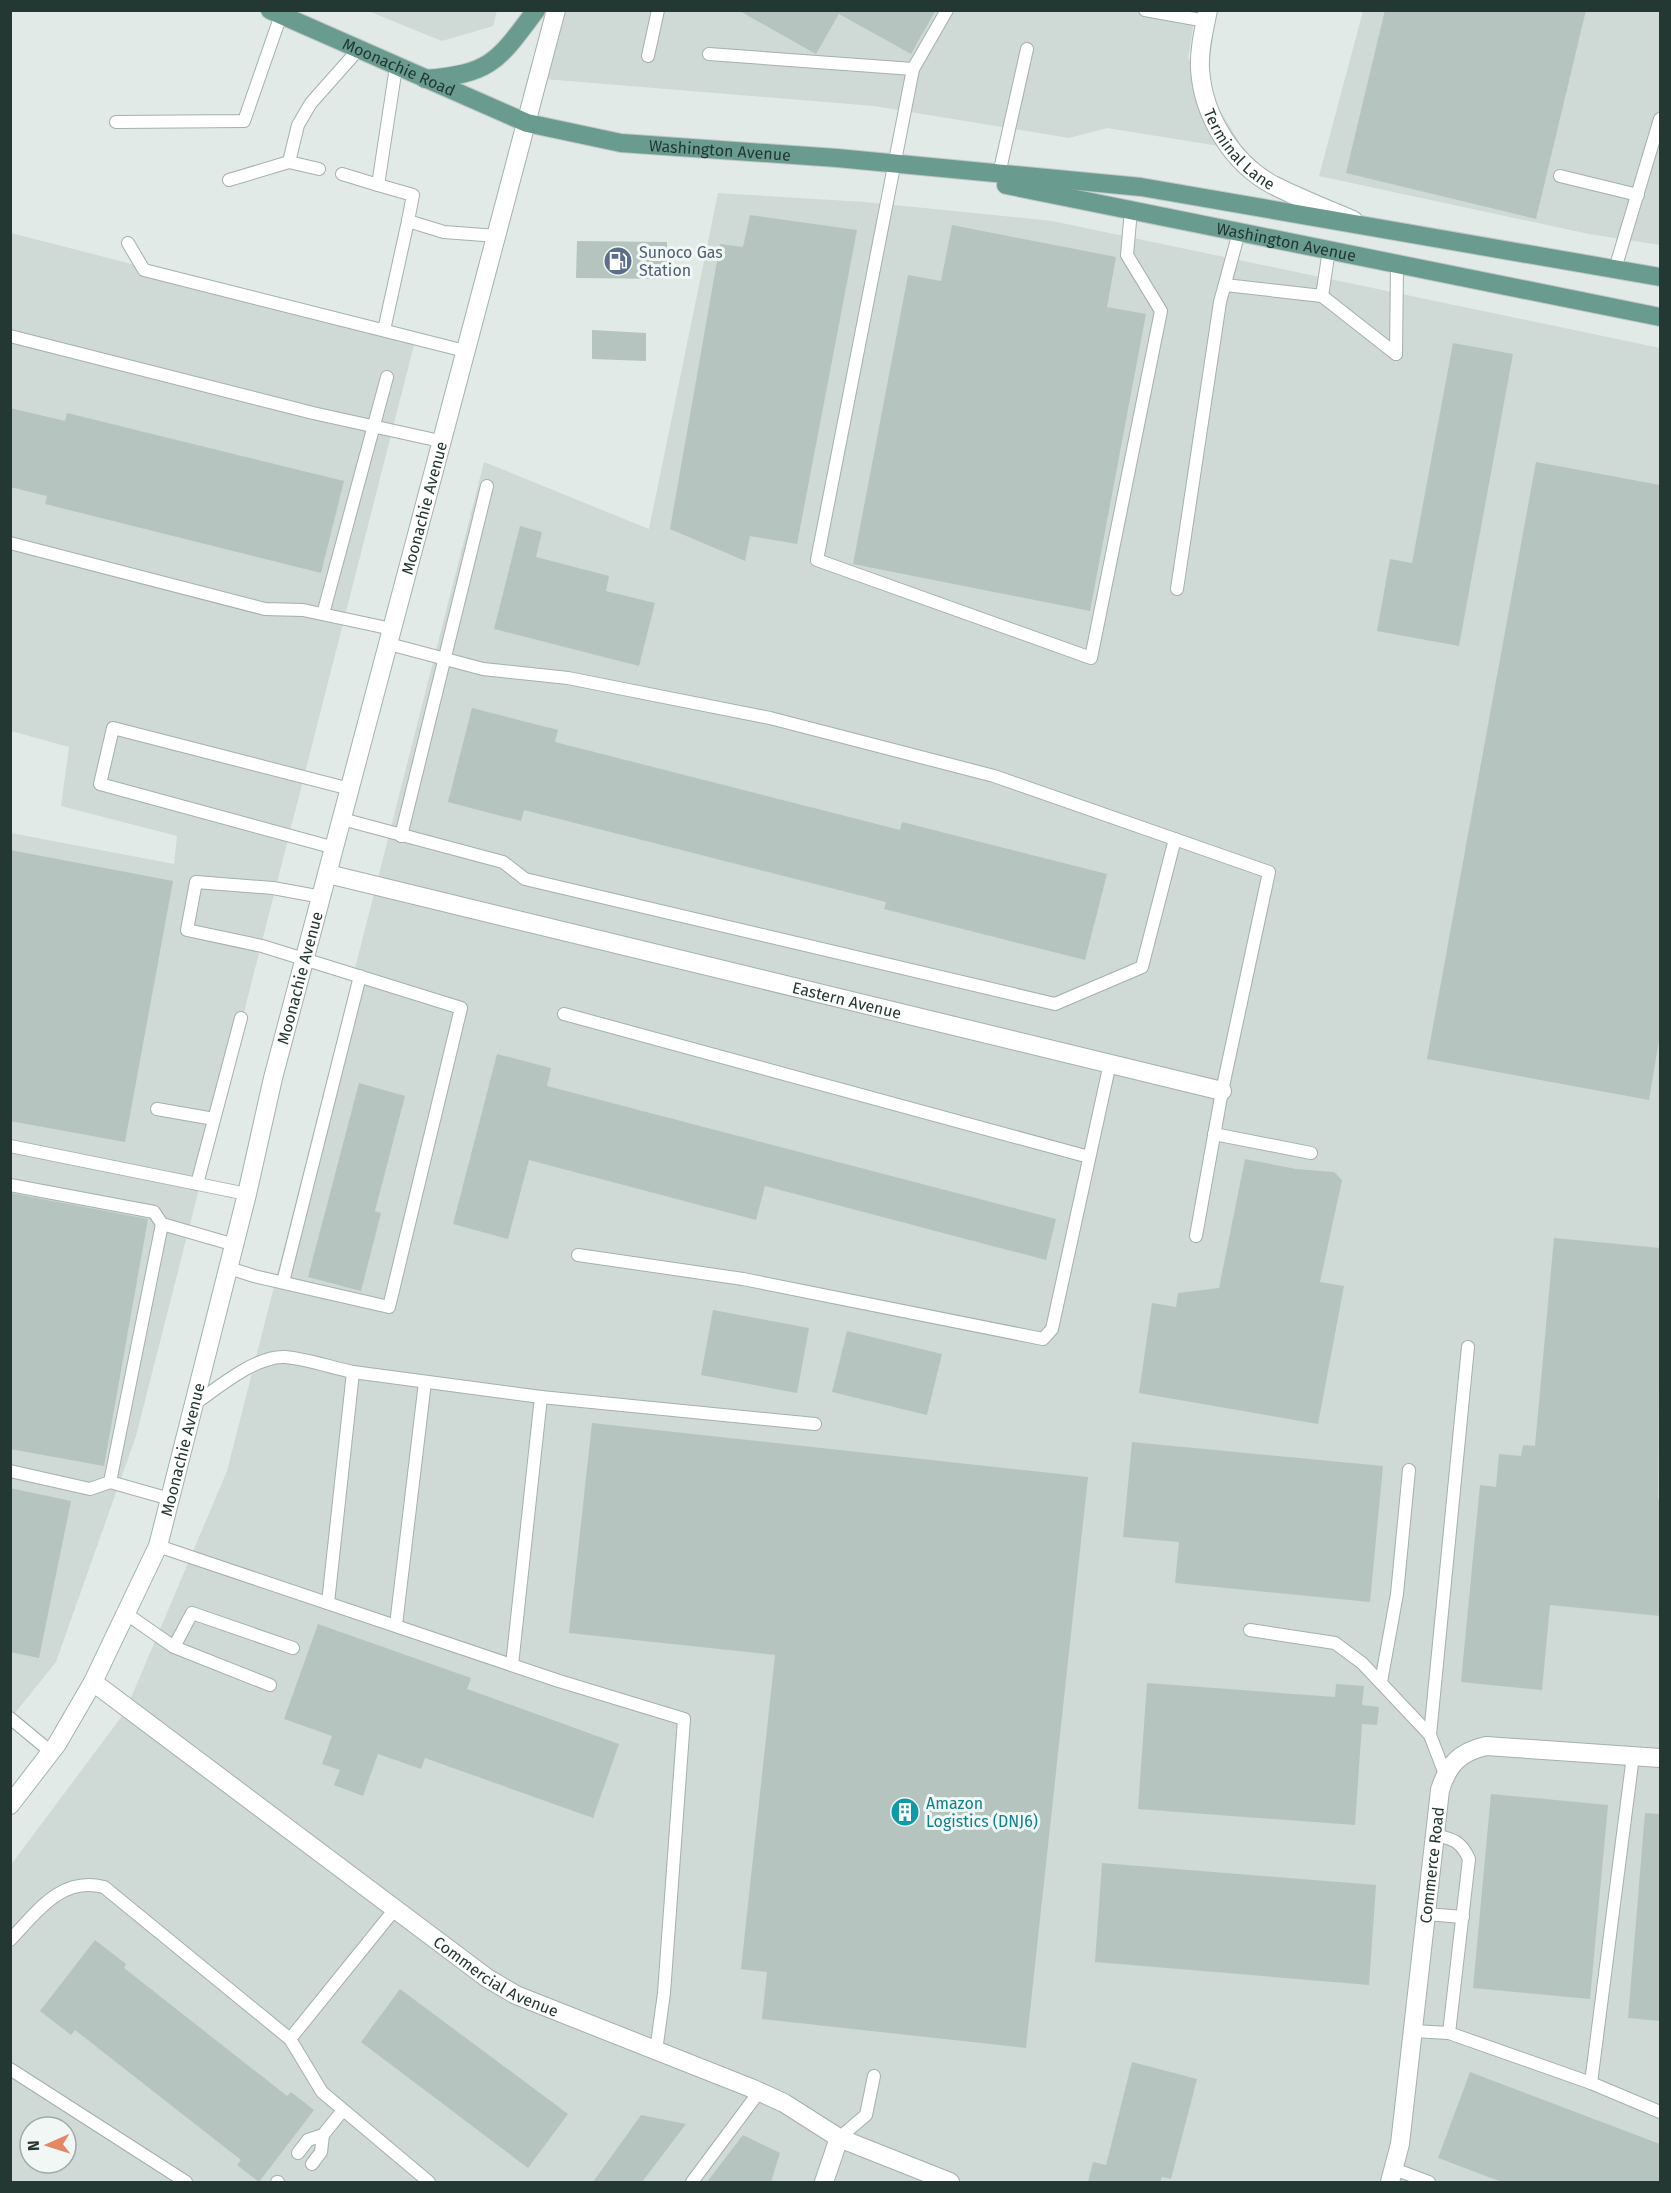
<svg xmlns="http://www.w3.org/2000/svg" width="1671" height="2193" font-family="'Fira Sans',sans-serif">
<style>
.built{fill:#cfd9d5;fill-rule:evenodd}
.building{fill:#b6c4bf}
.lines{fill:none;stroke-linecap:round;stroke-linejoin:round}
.service-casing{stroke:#a4b1ad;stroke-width:14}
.minor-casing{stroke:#a4b1ad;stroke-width:20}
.tertiary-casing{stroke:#a4b1ad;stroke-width:20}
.secondary-casing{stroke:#a1b4ae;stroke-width:20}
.primary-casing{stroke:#c1c7c6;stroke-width:20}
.service{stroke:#fff;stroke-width:12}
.minor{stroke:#fff;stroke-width:18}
.tertiary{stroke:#fff;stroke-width:18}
.secondary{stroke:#fff;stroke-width:18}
.primary{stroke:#699b8f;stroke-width:18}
.labels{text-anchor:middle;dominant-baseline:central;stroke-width:6;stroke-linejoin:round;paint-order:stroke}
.street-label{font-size:16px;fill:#233833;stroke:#f1f7f4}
.service-label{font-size:16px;fill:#4e5e75;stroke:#f1f7f4;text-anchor:start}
.culture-label{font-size:16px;fill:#0d838f;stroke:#f1f7f4;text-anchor:start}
</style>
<rect width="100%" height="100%" fill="#e1eae6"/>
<!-- built -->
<g class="built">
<path d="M 368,11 L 497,11 L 493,26 L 442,41 Z"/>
<path d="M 545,11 L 1196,11 L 1188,58 L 1244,150 L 1107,128 L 1069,138 L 874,106 L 532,78 Z"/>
<path d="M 1363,11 L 1660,11 L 1660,245 L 1589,234 L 1319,176 Z"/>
<path d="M 718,193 L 865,202 L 1052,221 L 1660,348 L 1660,2182 L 11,2182 L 10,1866 L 125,1712 L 227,1471 L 484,462 L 649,529 ZM 30,2127 L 66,2127 L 66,2163 L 30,2163 Z"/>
<path d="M 11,233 L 416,337 L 136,1436 L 56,1662 L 11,1718 L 11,833 L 174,864 L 177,836 L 61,806 L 69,747 L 11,731 Z"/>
</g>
<!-- building -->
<g class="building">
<path d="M 738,10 L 936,10 L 911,54 L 839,14 L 816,54 Z"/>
<path d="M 1385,10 L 1586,10 L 1536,219 L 1346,173 Z"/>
<path d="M 750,215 L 857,230 L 797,544 L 750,536 L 745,561 L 670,529 L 720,244 L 743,247 Z"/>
<path d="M 952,225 L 1116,257 L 1107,307 L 1146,314 L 1090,611 L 853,564 L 908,275 L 941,281 Z"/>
<path d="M 577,241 L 667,242 L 667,279 L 576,278 Z"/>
<path d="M 592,330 L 646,333 L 646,361 L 592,359 Z"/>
<path d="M 1453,343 L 1513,354 L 1459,646 L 1377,631 L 1390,559 L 1412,563 Z"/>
<path d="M 10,408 L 65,421 L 67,413 L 344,481 L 321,573 L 45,504 L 47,496 L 10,487 Z"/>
<path d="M 1536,462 L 1660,485 L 1660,1034 L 1649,1100 L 1427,1059 Z"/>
<path d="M 520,526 L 542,532 L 536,557 L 609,576 L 606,591 L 655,603 L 639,666 L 494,629 Z"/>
<path d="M 472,708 L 558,730 L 555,742 L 900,830 L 902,822 L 1107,874 L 1085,960 L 884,909 L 886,902 L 524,810 L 521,821 L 448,802 Z"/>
<path d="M 10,850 L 173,881 L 125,1142 L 10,1121 Z"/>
<path d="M 497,1054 L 551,1068 L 547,1086 L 1056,1219 L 1046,1260 L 765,1186 L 756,1220 L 529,1160 L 508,1239 L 453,1224 Z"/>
<path d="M 359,1083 L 405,1096 L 375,1211 L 381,1213 L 361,1291 L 308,1277 Z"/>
<path d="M 1245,1159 L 1296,1169 L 1334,1172 L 1342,1180 L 1320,1282 L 1344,1286 L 1318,1424 L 1139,1393 L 1152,1303 L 1176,1307 L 1178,1293 L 1219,1288 Z"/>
<path d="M 10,1193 L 148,1219 L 104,1466 L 10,1449 Z"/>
<path d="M 1554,1238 L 1660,1248 L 1658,1499 L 1660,1499 L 1660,1616 L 1550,1605 L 1542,1690 L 1461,1682 L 1480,1485 L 1496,1487 L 1499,1454 L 1521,1456 L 1523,1445 L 1535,1446 Z"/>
<path d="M 713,1310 L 809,1328 L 797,1393 L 701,1375 Z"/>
<path d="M 847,1331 L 942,1354 L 927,1415 L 832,1392 Z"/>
<path d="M 592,1423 L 1088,1477 L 1026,2048 L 762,2019 L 767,1972 L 741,1969 L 775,1655 L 569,1633 Z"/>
<path d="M 1132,1442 L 1383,1466 L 1370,1602 L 1175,1583 L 1179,1542 L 1123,1537 Z"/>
<path d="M 10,1488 L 71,1501 L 39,1658 L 10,1652 Z"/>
<path d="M 318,1624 L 471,1678 L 467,1689 L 619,1744 L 593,1818 L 425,1758 L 421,1769 L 378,1754 L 363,1796 L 334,1785 L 340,1770 L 322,1764 L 332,1736 L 284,1719 Z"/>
<path d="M 1147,1683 L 1335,1697 L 1336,1684 L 1364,1686 L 1362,1705 L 1379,1707 L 1377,1725 L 1362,1724 L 1355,1825 L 1138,1809 Z"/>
<path d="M 1491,1794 L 1608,1805 L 1590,1999 L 1473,1988 Z"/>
<path d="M 1645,1813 L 1660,1814 L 1660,2021 L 1628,2018 Z"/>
<path d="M 1102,1863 L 1376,1885 L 1369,1985 L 1095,1962 Z"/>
<path d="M 95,1940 L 126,1964 L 124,1968 L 287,2096 L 291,2092 L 314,2110 L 259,2182 L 237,2165 L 241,2160 L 75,2030 L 71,2035 L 40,2011 Z"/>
<path d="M 400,1989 L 568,2114 L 528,2168 L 361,2042 Z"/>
<path d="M 1132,2062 L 1197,2079 L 1171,2179 L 1162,2177 L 1160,2182 L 1088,2182 L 1093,2162 L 1106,2165 Z"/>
<path d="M 1470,2072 L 1660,2144 L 1660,2182 L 1502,2182 L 1438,2158 Z"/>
<path d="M 641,2115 L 686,2124 L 642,2182 L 593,2182 Z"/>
<path d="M 743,2135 L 780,2153 L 771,2182 L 707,2182 Z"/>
</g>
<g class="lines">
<!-- service casing -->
<g class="service-casing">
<g id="service">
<path d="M 947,10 L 913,69 L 817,560 L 1091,658 L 1161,311 L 1127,255 L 1131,210"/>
<path d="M 1145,10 L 1206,21"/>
<path d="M 709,54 L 913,69"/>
<path d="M 648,56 L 658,10"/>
<path d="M 396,67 L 378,185 L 413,195 L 408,221 L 444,232 L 497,236"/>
<path d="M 116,122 L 244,121 L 281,15"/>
<path d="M 289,162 L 298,125 L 311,103 L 358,50"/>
<path d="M 342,174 L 378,185"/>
<path d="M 999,174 L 1027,49"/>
<path d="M 1560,176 L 1638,195"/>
<path d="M 229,180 L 289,162 L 319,169"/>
<path d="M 128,243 L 144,270 L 465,351"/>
<path d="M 1615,269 L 1660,119"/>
<path d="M 1225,285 L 1322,296 L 1329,250"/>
<path d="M 1322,296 L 1396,354"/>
<path d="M 384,330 L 408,221"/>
<path d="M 10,336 L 313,413 L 440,441"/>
<path d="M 1396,354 L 1397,264"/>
<path d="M 10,543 L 265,609 L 303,610 L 392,629"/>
<path d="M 1177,589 L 1220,302 L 1239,232"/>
<path d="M 323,614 L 387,377"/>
<path d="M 389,644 L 483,669 L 568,678 L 770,718 L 994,776 L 1269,872 L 1222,1091 L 1196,1236"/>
<path d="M 342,819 L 503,862 L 525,879 L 1055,1004 L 1142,967 L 1175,839"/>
<path d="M 401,836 L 487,486"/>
<path d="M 335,848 L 100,784 L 113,728 L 350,789"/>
<path d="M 564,1014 L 1089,1157"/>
<path d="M 157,1109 L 214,1119"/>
<path d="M 1214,1134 L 1311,1153"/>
<path d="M 10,1146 L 247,1194"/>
<path d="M 197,1184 L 241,1018"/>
<path d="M 10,1185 L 154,1212 L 162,1224 L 235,1245"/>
<path d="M 578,1255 L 743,1279 L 1043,1339 L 1052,1329 L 1110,1063"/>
<path d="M 229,1268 L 254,1276 L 389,1307 L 461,1008 L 262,946 L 187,930 L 196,882 L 273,888 L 322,897"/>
<path d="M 283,1282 L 360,976"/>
<path d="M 541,1397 L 815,1424"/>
<path d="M 196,1403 C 217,1388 257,1355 285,1357 C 307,1359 330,1367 353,1372"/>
<path d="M 10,1471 L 90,1489 L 110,1482 L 170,1499"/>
<path d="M 110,1482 L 162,1224"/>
<path d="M 158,1546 L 559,1681 L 684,1719 L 664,1993 L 656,2051"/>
<path d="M 328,1603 L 353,1372 L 541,1397 L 512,1665"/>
<path d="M 128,1615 L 174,1647 L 270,1685"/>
<path d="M 396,1625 L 425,1382"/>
<path d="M 1250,1630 L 1335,1643 L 1362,1663 L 1430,1735"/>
<path d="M 174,1647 L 192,1613 L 293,1648"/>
<path d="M 1381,1682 L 1397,1594 L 1409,1470"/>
<path d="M 10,1718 L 51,1752"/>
<path d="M 1633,1756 L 1591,2083 L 1660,2112"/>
<path d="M 1445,1774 L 1430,1735 L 1468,1347"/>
<path d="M 1435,1835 C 1453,1839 1461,1841 1469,1859 L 1449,2033"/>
<path d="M 1426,1914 L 1463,1917"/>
<path d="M 10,1940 C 37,1912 61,1876 104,1887 L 290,2039 L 395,1909"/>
<path d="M 1413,2031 L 1449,2033 L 1591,2083"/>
<path d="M 290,2039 L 322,2092 L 429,2182"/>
<path d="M 10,2069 L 186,2182"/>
<path d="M 323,2135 L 343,2110"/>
<path d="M 839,2138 L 866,2115 L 874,2076"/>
<path d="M 298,2153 L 308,2140 L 323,2135 L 321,2152 L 312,2164"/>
<path d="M 1394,2169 L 1429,2182"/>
<path d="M 277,2182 L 278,2182"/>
<path d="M 692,2182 L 759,2092"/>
</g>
</g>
<!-- minor casing -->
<g class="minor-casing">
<g id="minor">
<path id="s1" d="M 328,874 L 1222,1091"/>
</g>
</g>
<!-- tertiary casing -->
<g class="tertiary-casing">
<g id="tertiary">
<path id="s2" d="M 93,1682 L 487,1978 L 516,1995 L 751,2088 L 784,2103 L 839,2138 L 950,2182"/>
<path d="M 824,2182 L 839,2138"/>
<path id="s3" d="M 1390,2182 L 1400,2144 L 1440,1790 C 1448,1764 1460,1752 1486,1746 L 1660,1758"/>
</g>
</g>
<!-- secondary casing -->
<g class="secondary-casing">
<g id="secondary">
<path id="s4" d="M 1208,10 C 1204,30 1199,49 1200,69 C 1203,116 1232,163 1273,185 C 1299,198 1326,209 1353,220"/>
<path id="s5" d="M 10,1805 L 57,1744 L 93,1682 L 158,1546 L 247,1194 L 273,1078 L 556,10"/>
</g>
</g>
<!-- primary casing -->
<g class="primary-casing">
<g id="primary">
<path id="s6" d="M 270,10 L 527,123 L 621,143 L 837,158 L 1141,187 L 1660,277"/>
<path d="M 425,79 C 491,74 498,61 536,10"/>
<path id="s7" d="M 1006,185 L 1660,317"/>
</g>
</g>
<!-- service -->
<use href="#service" class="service"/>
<!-- minor -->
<use href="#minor" class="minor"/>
<!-- tertiary -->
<use href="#tertiary" class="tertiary"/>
<!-- secondary -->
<use href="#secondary" class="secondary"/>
<!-- primary -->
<use href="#primary" class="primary"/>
</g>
<!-- icons -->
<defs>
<g id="fuel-disc" transform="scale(1.5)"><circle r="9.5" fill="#5c6f8a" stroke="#f1f7f4"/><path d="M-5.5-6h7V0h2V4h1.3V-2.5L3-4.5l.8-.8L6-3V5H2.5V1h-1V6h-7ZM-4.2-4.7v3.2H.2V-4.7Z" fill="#fff"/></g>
<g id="building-disc" transform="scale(1.5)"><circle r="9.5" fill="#0f9aa8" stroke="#f1f7f4"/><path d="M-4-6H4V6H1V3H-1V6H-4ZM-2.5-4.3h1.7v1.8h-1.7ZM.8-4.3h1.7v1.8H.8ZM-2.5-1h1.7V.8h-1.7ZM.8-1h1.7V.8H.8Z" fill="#fff"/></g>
</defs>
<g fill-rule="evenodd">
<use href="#fuel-disc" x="618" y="261"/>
<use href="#building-disc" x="905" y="1812"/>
</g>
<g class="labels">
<!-- street labels -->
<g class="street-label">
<text stroke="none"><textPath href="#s6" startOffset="141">Moonachie Road</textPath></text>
<text stroke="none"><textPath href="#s4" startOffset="152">Terminal Lane</textPath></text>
<text stroke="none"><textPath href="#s6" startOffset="476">Washington Avenue</textPath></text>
<text stroke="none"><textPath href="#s7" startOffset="286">Washington Avenue</textPath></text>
<text stroke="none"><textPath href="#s5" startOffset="1371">Moonachie Avenue</textPath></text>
<text stroke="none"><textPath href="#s5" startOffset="885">Moonachie Avenue</textPath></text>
<text stroke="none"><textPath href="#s1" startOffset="534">Eastern Avenue</textPath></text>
<text stroke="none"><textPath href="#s5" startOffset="399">Moonachie Avenue</textPath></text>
<text stroke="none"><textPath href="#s3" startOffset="320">Commerce Road</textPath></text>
<text stroke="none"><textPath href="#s2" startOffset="500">Commercial Avenue</textPath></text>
</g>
<!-- service labels -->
<g class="service-label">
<text x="639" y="252">Sunoco Gas<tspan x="639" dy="18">Station</tspan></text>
</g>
<!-- culture labels -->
<g class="culture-label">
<text x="926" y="1803">Amazon<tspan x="926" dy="18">Logistics (DNJ6)</tspan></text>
</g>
</g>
<!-- border -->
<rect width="1671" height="2193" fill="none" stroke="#233833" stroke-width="24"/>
<!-- north arrow -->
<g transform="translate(48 2145) rotate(267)"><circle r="28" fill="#f1f7f4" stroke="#9faba7" stroke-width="1.5"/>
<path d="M0-4.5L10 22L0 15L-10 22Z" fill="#e38765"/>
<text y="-9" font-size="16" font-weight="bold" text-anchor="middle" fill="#233833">N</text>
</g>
</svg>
